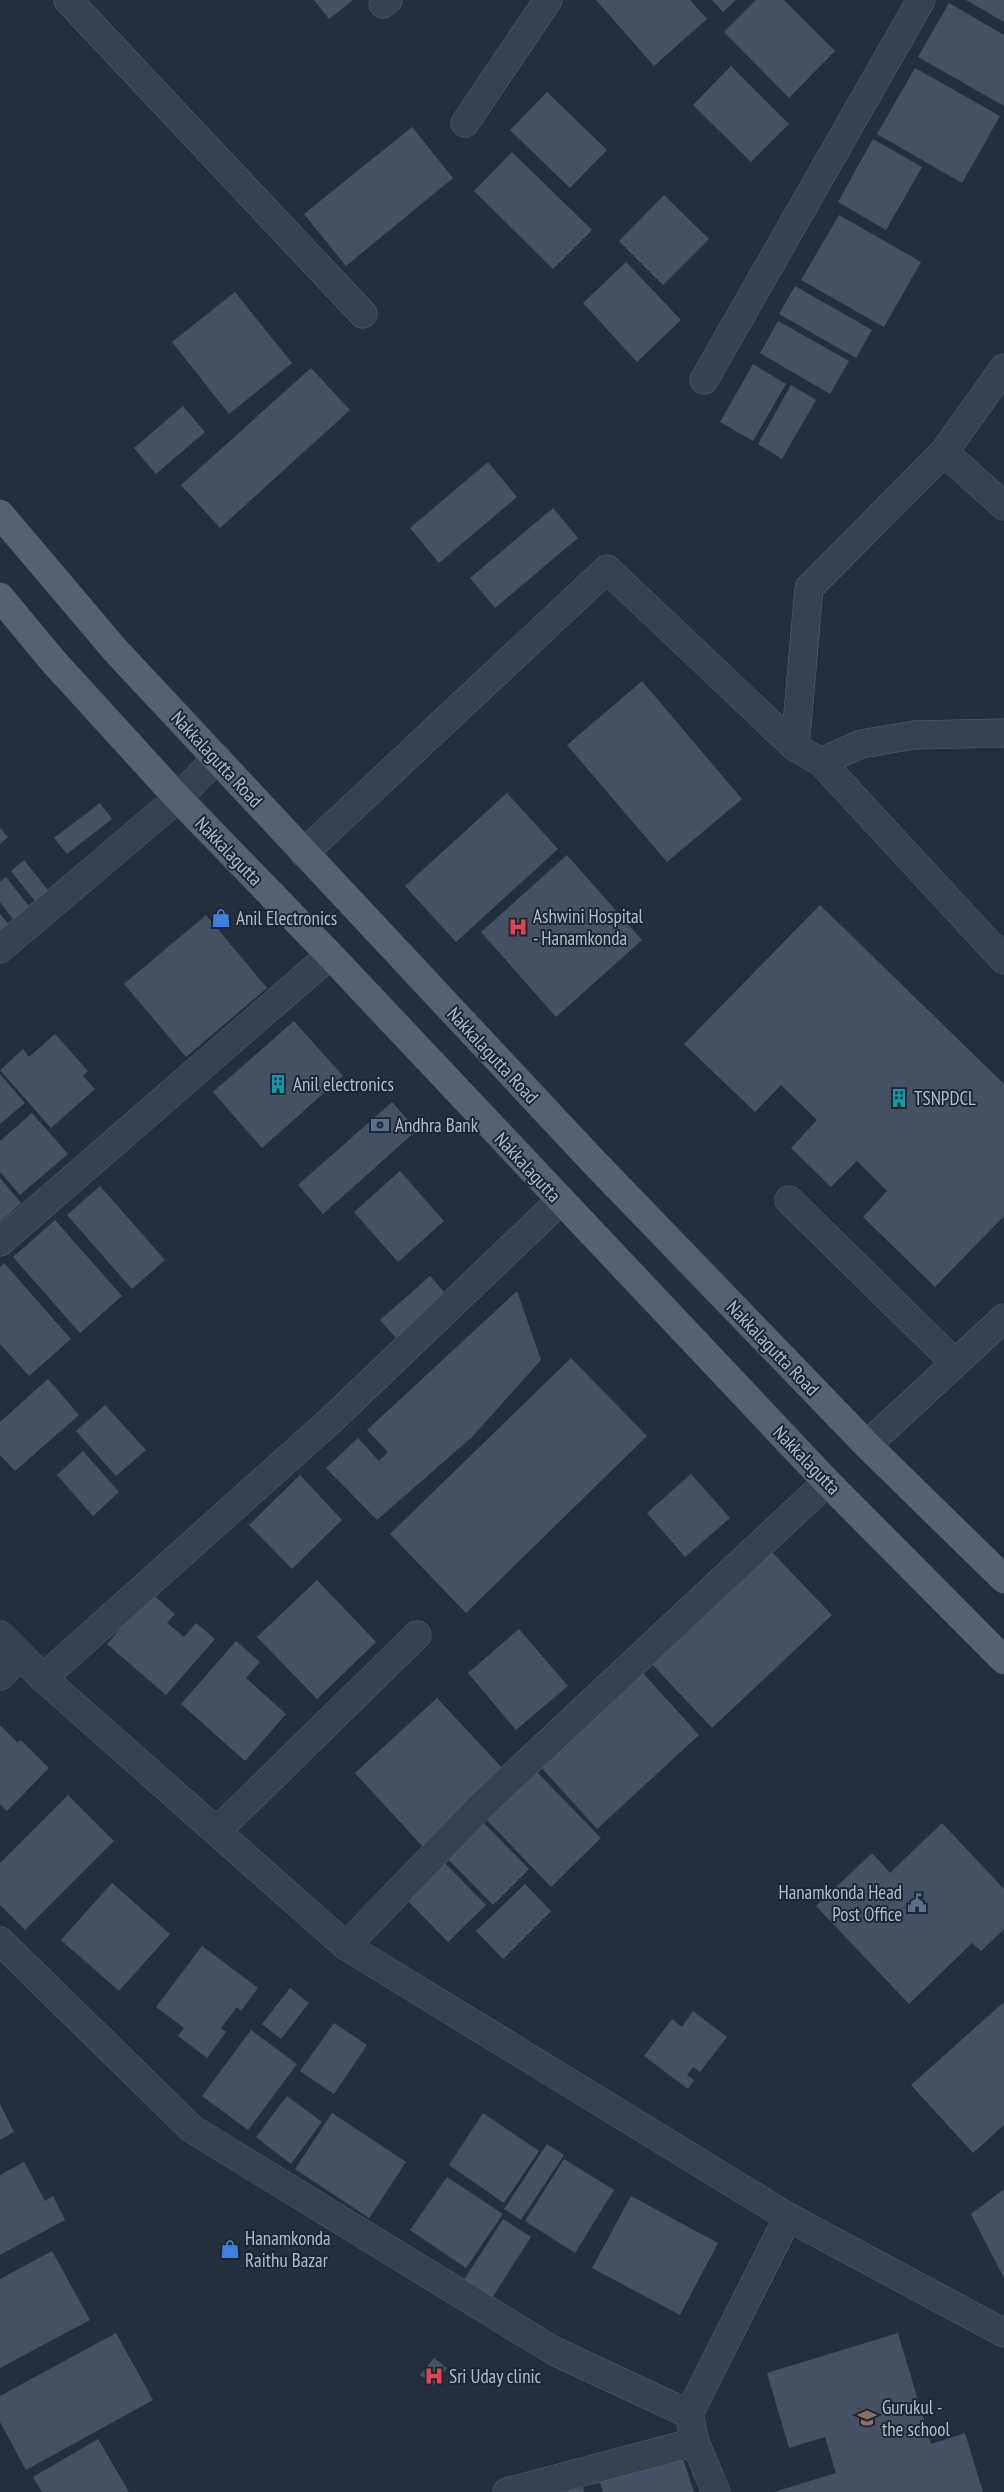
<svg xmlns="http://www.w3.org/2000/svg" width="1004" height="2492" font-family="'PT Sans Narrow',sans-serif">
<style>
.building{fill:#455162}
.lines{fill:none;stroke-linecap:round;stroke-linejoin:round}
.minor-casing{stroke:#565f6c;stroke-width:29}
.major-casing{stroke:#414a57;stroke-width:29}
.minor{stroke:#38414e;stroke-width:28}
.major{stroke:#56606e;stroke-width:28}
.labels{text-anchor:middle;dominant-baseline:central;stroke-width:4;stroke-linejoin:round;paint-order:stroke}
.street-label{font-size:19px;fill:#b4bcc9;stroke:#1d2633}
.poi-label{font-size:19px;fill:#b4bcc9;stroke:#1d2633;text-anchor:start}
</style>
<rect width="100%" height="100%" fill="#242f3e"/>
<!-- building -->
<g class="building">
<path d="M 314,0 L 353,0 L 329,19 Z"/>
<path d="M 596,0 L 690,0 L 707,19 L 654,66 Z"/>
<path d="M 712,0 L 736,0 L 723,12 Z"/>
<path d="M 756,0 L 784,0 L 835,51 L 789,98 L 724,32 Z"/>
<path d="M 966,0 L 1004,0 L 1004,22 Z"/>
<path d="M 949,3 L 1004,35 L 1004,106 L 918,57 Z"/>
<path d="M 731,66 L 789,124 L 751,162 L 693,105 Z"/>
<path d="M 915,68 L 1000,116 L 962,183 L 877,134 Z"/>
<path d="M 547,92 L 607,150 L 570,188 L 510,130 Z"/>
<path d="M 412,127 L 453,178 L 346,266 L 304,214 Z"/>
<path d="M 873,139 L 922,167 L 886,230 L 838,202 Z"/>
<path d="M 512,152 L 592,230 L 553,269 L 474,191 Z"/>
<path d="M 664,195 L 709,239 L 663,285 L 619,241 Z"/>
<path d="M 839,215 L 921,262 L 884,327 L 801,280 Z"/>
<path d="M 626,262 L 681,320 L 637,362 L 583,303 Z"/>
<path d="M 795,286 L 872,330 L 856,358 L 779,314 Z"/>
<path d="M 235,292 L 292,363 L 229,414 L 172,342 Z"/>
<path d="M 778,321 L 849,361 L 830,394 L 760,353 Z"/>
<path d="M 753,364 L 786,384 L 753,441 L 720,422 Z"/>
<path d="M 311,368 L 350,410 L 220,528 L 181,485 Z"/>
<path d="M 791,385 L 816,400 L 782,459 L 758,444 Z"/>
<path d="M 183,406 L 205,432 L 156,474 L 134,448 Z"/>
<path d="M 488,462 L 517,497 L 439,563 L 410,528 Z"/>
<path d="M 553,508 L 578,538 L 495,608 L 470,578 Z"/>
<path d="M 642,681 L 742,799 L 667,862 L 567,745 Z"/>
<path d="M 507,793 L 558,849 L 456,942 L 405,886 Z"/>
<path d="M 100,803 L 112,819 L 67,854 L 54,838 Z"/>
<path d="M 0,828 L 8,837 L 0,844 Z"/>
<path d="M 567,855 L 642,940 L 556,1017 L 481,932 Z"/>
<path d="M 24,860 L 51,894 L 38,905 L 11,871 Z"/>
<path d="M 6,877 L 31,909 L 15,922 L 0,902 L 0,882 Z"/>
<path d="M 820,905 L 1004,1084 L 1004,1216 L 935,1287 L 863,1217 L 887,1191 L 857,1161 L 831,1187 L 791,1148 L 817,1120 L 781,1085 L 755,1112 L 684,1044 Z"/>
<path d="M 0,914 L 11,927 L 0,937 Z"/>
<path d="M 206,915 L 267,988 L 186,1057 L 124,984 Z"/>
<path d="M 294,1021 L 343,1076 L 262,1148 L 213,1092 Z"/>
<path d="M 55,1034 L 88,1071 L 83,1076 L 95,1089 L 51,1128 L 0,1070 L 23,1049 L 29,1057 Z"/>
<path d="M 0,1074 L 25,1103 L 0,1124 Z"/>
<path d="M 392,1102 L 417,1130 L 323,1214 L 298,1185 Z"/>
<path d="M 32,1113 L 68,1154 L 20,1195 L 0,1172 L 0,1141 Z"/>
<path d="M 400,1171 L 444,1221 L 398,1262 L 354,1212 Z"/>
<path d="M 0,1178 L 21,1203 L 0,1222 Z"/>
<path d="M 100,1186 L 165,1260 L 132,1289 L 67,1215 Z"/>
<path d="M 55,1220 L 122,1296 L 80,1333 L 13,1257 Z"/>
<path d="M 4,1263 L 71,1339 L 29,1376 L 0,1344 L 0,1267 Z"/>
<path d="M 430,1276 L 446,1294 L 396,1338 L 380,1320 Z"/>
<path d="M 517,1291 L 541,1360 L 472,1437 L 377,1520 L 326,1468 L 358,1438 L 379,1461 L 388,1452 L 367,1430 Z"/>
<path d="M 571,1358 L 647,1436 L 466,1613 L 390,1534 Z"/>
<path d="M 48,1379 L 79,1415 L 15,1471 L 0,1455 L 0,1422 Z"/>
<path d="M 105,1405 L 146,1450 L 116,1476 L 76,1431 Z"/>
<path d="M 83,1451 L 119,1492 L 93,1516 L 57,1475 Z"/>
<path d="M 691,1474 L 730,1518 L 685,1557 L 647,1513 Z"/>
<path d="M 300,1475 L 342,1520 L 292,1569 L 249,1525 Z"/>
<path d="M 769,1549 L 832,1615 L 712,1728 L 649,1661 Z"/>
<path d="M 317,1580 L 376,1642 L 317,1699 L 257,1637 Z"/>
<path d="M 151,1593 L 175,1614 L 167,1623 L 184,1637 L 196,1623 L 215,1639 L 166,1695 L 107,1644 Z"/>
<path d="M 519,1629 L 568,1686 L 516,1730 L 468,1673 Z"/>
<path d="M 236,1641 L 260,1662 L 246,1678 L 286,1714 L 245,1761 L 181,1704 Z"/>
<path d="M 643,1673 L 699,1735 L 597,1829 L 540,1766 Z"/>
<path d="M 437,1698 L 505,1771 L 423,1847 L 355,1773 Z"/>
<path d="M 0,1725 L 17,1742 L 21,1740 L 49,1768 L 7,1811 L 0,1804 Z"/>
<path d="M 533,1768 L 601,1838 L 551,1887 L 483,1816 Z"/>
<path d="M 68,1795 L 114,1841 L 25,1930 L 0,1905 L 0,1863 Z"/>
<path d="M 480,1819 L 529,1869 L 493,1905 L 443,1854 Z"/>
<path d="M 942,1823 L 1004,1889 L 1004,1929 L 981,1951 L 972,1943 L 909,2004 L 816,1906 L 872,1853 L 890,1873 Z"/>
<path d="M 440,1858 L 486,1905 L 448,1942 L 402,1895 Z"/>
<path d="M 112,1883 L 170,1934 L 119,1991 L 61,1940 Z"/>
<path d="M 525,1884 L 551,1911 L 503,1959 L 476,1931 Z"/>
<path d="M 202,1946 L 258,1988 L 241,2011 L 237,2007 L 221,2028 L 226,2032 L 207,2058 L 178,2036 L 184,2028 L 156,2007 Z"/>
<path d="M 290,1988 L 309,2003 L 281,2039 L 262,2024 Z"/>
<path d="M 1004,2002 L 1004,2125 L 973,2153 L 911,2085 Z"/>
<path d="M 693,2011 L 727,2037 L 700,2072 L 693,2067 L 687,2075 L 694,2080 L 688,2089 L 644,2056 L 672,2019 L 682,2027 Z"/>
<path d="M 334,2023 L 367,2045 L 334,2094 L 300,2071 Z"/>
<path d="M 251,2030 L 297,2064 L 248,2130 L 202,2096 Z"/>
<path d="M 287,2096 L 322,2122 L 291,2164 L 256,2137 Z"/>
<path d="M 0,2104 L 14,2132 L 0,2140 Z"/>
<path d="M 332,2113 L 406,2162 L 369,2218 L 295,2169 Z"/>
<path d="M 483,2113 L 539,2151 L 504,2203 L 449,2165 Z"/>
<path d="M 547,2144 L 564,2155 L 521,2220 L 504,2209 Z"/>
<path d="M 564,2159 L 614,2190 L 575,2253 L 525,2221 Z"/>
<path d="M 24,2162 L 45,2201 L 53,2196 L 65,2220 L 0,2255 L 0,2175 Z"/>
<path d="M 447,2177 L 503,2214 L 466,2268 L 410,2230 Z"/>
<path d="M 1004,2189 L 1004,2278 L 971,2214 Z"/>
<path d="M 631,2196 L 718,2243 L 680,2315 L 592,2268 Z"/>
<path d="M 503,2219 L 531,2237 L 488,2304 L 460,2286 Z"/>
<path d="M 52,2251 L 90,2320 L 0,2368 L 0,2279 Z"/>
<path d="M 116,2333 L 153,2400 L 26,2470 L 0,2422 L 0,2396 Z"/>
<path d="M 898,2333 L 931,2444 L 965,2433 L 983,2492 L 774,2492 L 836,2473 L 825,2437 L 789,2448 L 767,2373 Z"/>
<path d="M 434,2358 L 447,2368 L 434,2385 L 420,2375 Z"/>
<path d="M 98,2439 L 129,2492 L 42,2492 L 33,2477 Z"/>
<path d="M 681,2453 L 694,2492 L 603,2492 L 599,2479 Z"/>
<path d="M 583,2487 L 584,2492 L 567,2492 L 567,2491 Z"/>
</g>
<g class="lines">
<!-- minor casing -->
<g class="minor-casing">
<g id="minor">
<path d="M 68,0 L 363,314"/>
<path d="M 383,4 L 388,0"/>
<path d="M 465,123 L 548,0"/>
<path d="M 704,380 L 921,0"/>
<path d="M 944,452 L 1004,506"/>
<path d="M 795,747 L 809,588 L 944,452 L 1004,368"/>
<path d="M 821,762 L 861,744 L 914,735 L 1004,733"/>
<path d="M 304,853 L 607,569 L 795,747 L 821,762 L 1004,960"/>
<path d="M 0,949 L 178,798 L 217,758"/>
<path d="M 789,1200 L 955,1363"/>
<path d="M 0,1242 L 330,955"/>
<path d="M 867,1445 L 1004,1318"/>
<path d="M 0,1635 L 43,1678 L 346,1946 L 788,2217 L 1004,2333"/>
<path d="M 0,1676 L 20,1656"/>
<path d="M 43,1678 L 330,1421 L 560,1201"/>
<path d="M 217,1831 L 417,1635"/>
<path d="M 0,1941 L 192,2129 L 554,2351 L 689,2414"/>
<path d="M 346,1946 L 482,1805 L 827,1482"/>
<path d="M 507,2492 L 695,2442"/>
<path d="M 716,2492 L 695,2442 L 689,2414 L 788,2217"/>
</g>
</g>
<!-- major casing -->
<g class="major-casing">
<g id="major">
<path d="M 0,514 L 116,651 L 591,1159 L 867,1445 L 1004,1579"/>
<path d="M 0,597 L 53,661 L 178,798 L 330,955 L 827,1482 L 1004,1660"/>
</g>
</g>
<!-- minor -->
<use href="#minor" class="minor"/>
<!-- major -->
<use href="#major" class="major"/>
</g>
<!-- icons -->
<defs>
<g id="shop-bare" transform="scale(1.5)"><path d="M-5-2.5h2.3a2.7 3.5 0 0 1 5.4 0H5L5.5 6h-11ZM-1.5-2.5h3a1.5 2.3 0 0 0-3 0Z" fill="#3f7fe0" stroke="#1d2633" stroke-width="2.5" paint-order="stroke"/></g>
<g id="hospital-bare" transform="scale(1.5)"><path d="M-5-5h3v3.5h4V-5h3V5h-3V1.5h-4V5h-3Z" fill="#e0444e" stroke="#1d2633" stroke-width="2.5" paint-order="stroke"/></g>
<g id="building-bare" transform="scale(1.5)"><path d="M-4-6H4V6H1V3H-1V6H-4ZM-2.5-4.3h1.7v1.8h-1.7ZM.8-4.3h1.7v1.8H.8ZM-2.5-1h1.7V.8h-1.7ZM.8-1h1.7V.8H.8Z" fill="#0f9aa8" stroke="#1d2633" stroke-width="2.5" paint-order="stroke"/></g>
<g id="bank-bare" transform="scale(1.5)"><path d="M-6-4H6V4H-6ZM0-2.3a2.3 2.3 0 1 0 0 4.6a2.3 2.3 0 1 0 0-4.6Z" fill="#5c6f8a" stroke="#1d2633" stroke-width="2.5" paint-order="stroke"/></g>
<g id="civic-bare" transform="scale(1.5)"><path d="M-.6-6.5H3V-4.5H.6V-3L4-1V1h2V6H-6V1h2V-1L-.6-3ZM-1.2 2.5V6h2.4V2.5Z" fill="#5c6f8a" stroke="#1d2633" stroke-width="2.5" paint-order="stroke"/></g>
<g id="school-bare" transform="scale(1.5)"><path d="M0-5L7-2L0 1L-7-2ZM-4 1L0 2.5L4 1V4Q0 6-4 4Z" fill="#8d6e63" stroke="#1d2633" stroke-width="2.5" paint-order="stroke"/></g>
</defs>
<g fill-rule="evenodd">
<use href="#shop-bare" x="221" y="918"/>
<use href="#hospital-bare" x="518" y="927"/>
<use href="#building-bare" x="278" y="1084"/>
<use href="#building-bare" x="899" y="1098"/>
<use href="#bank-bare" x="380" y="1125"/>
<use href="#civic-bare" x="917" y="1903"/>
<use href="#shop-bare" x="230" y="2249"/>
<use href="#hospital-bare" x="434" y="2376"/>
<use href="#school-bare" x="867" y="2418"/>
</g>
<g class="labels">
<!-- street labels -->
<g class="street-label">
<text transform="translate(217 759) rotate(47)">Nakkalagutta Road</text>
<text transform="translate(229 851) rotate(46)">Nakkalagutta</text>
<text transform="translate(493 1055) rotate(47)">Nakkalagutta Road</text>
<text transform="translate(528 1167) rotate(47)">Nakkalagutta</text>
<text transform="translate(773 1348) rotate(46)">Nakkalagutta Road</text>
<text transform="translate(807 1460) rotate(46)">Nakkalagutta</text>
</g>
<!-- poi labels -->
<g class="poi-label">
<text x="533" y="916">Ashwini Hospital<tspan x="533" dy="22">- Hanamkonda</tspan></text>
<text x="236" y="918">Anil Electronics</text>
<text x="293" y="1084">Anil electronics</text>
<text x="914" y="1098">TSNPDCL</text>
<text x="395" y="1125">Andhra Bank</text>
<text x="902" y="1892" text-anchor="end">Hanamkonda Head<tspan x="902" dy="22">Post Office</tspan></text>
<text x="245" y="2238">Hanamkonda<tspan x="245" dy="22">Raithu Bazar</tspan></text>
<text x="449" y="2376">Sri Uday clinic</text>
<text x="882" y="2407">Gurukul -<tspan x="882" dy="22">the school</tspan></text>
</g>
</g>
</svg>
